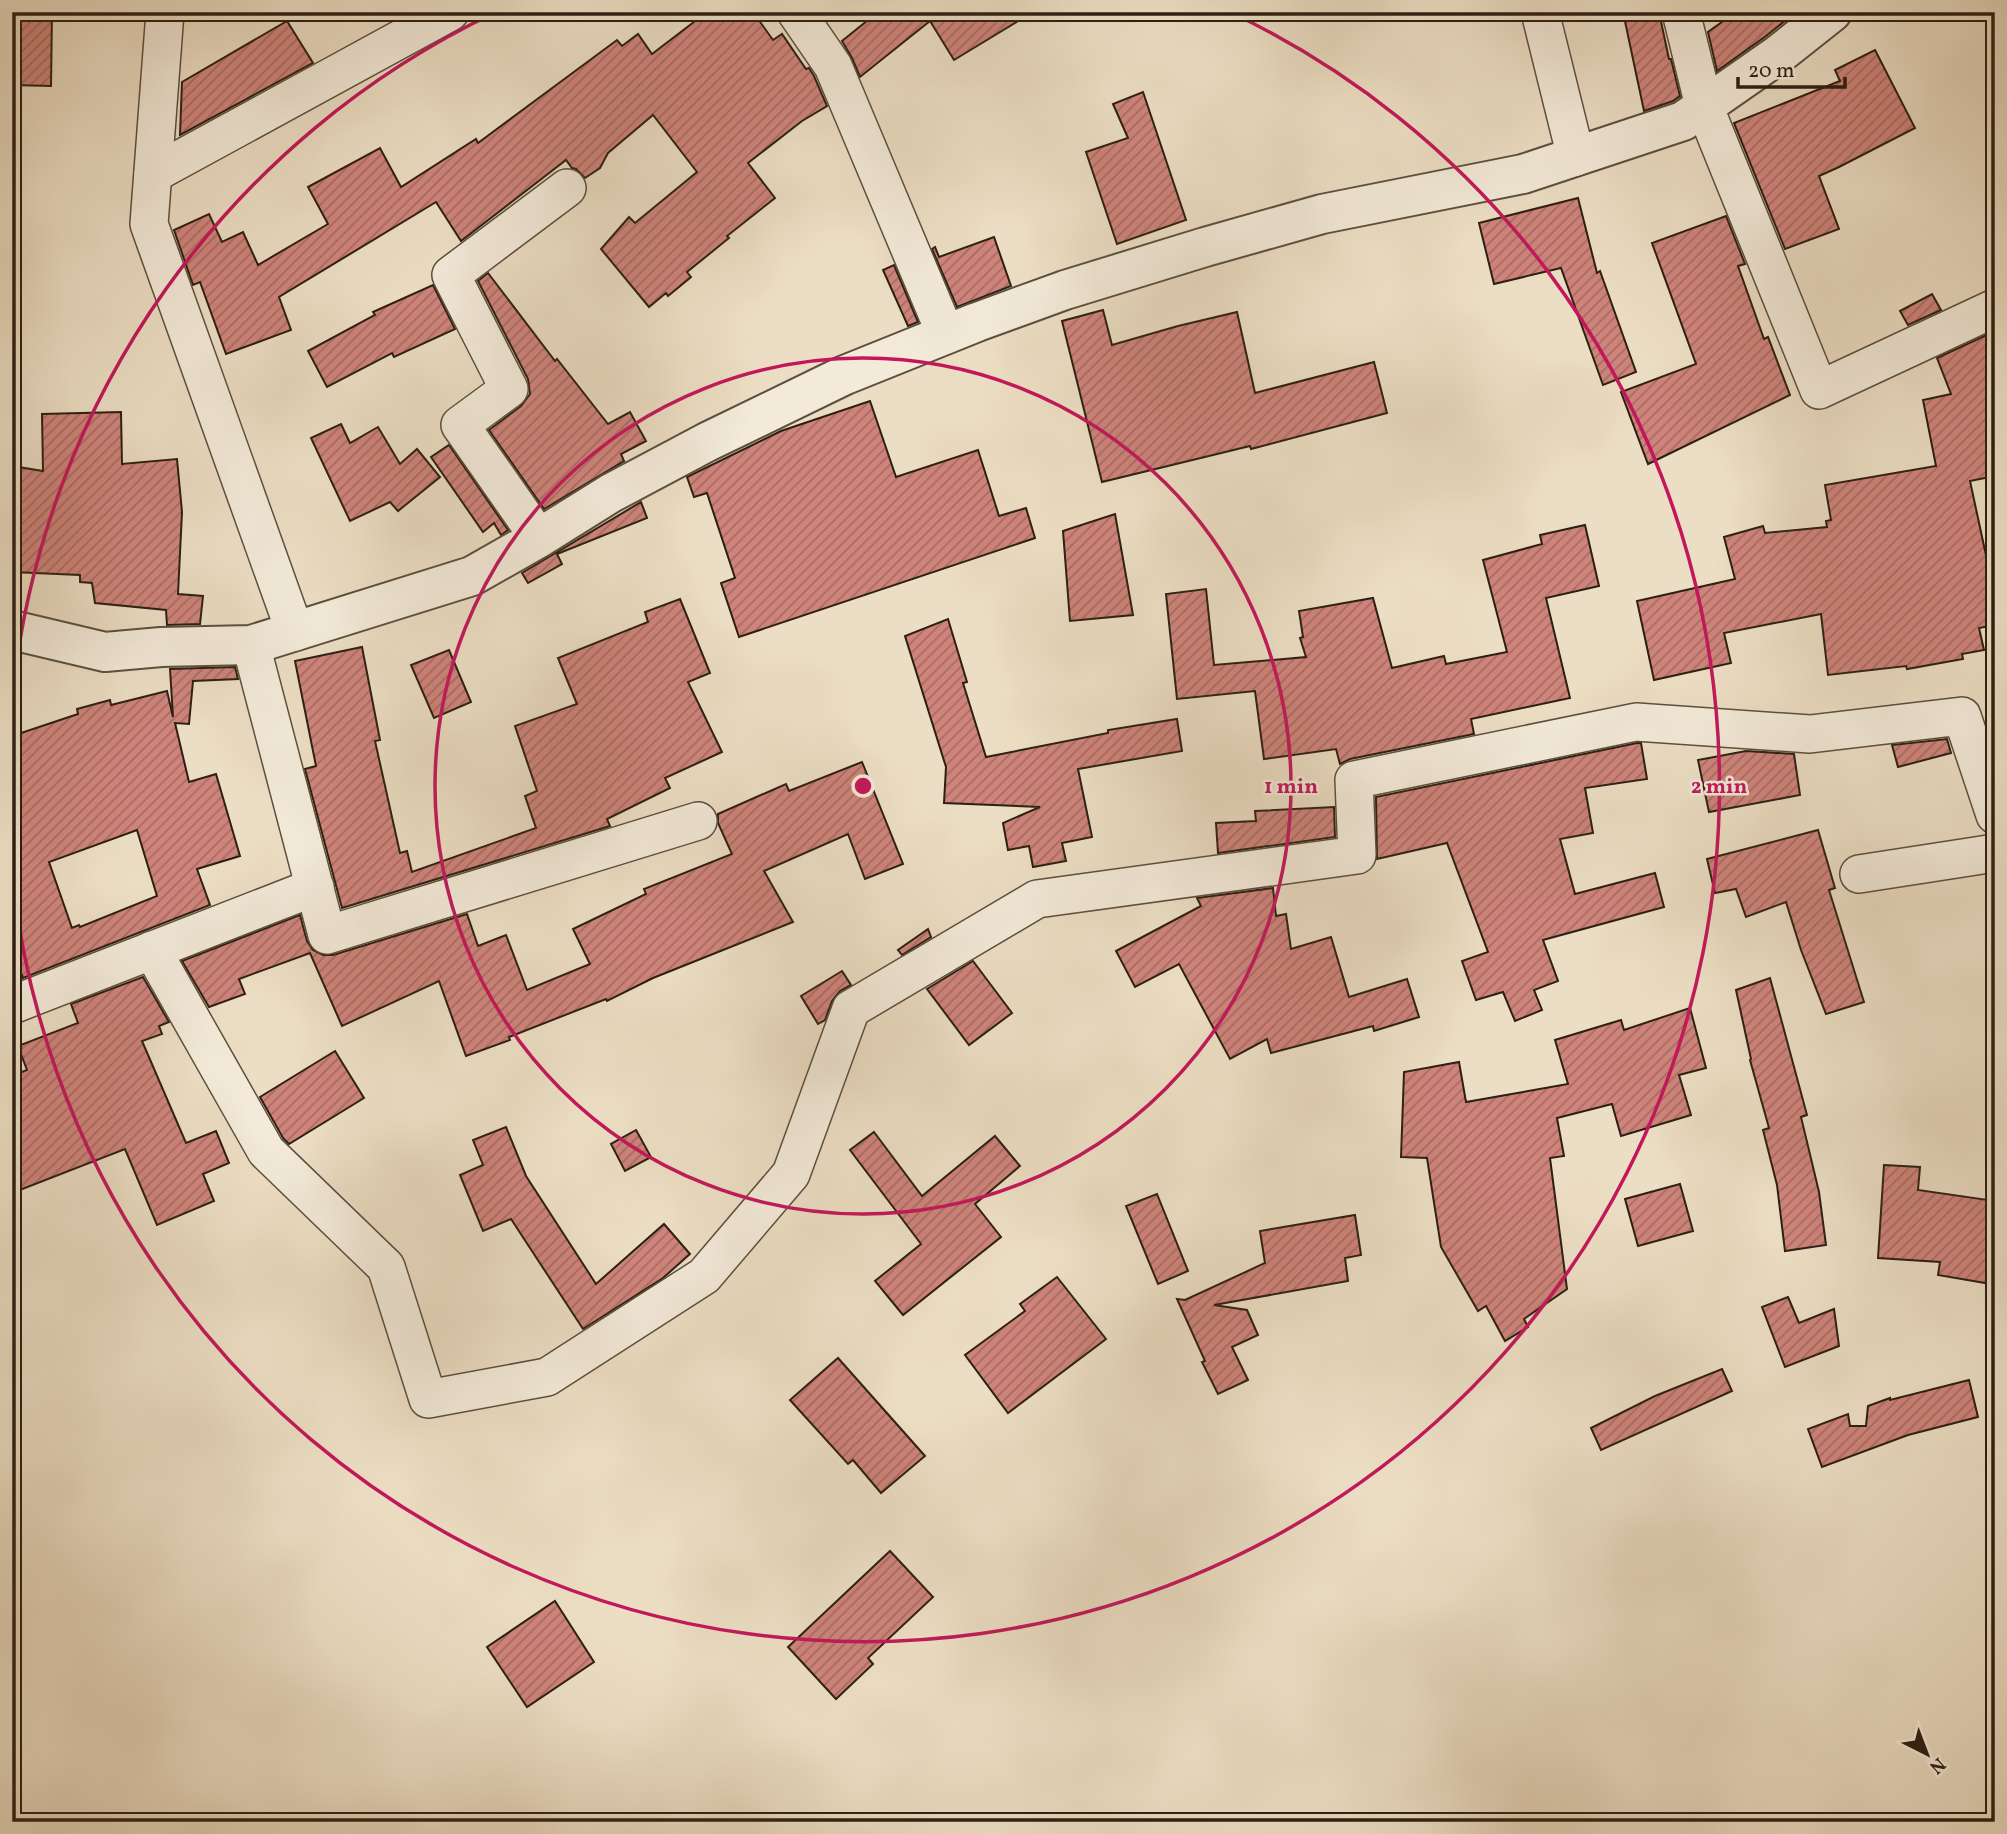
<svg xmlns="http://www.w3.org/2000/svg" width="2007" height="1834" font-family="Vollkorn,serif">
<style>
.building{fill:url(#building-hatch);stroke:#2c1f13;stroke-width:2;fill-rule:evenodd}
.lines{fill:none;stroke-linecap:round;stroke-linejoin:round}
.minor-casing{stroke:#5c4f3f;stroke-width:40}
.tertiary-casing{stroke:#5c4f3f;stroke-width:42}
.minor{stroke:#f3ead9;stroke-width:37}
.tertiary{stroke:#f3ead9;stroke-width:38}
.ring{fill:none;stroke:#c2185b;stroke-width:3.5}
.centre{fill:#c2185b;stroke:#f3ead9;stroke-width:3.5}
.ring-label{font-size:21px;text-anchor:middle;font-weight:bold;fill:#c2185b;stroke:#f3ead9;stroke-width:5;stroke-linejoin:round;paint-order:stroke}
</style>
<defs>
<pattern id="building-hatch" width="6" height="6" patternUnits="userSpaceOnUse" patternTransform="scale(1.75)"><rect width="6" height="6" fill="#cf847b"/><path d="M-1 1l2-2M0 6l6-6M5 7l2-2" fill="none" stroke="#a86b64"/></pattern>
</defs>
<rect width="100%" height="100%" fill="#ecdec4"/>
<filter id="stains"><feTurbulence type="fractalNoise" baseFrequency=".00286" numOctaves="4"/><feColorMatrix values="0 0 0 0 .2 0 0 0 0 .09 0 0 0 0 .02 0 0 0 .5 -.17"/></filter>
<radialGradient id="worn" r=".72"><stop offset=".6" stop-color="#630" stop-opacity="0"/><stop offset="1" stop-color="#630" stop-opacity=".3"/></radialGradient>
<!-- building -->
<g class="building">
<path d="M 12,12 L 52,12 L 51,86 L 12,85 Z"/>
<path d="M 707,12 L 753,12 L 773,40 L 782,34 L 806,69 L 809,68 L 814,76 L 827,106 L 802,121 L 748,163 L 775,198 L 727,236 L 729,238 L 687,272 L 691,277 L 668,296 L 666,293 L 649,307 L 601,249 L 629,217 L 635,223 L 697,172 L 653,115 L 608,153 L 600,168 L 585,178 L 576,169 L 572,168 L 566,160 L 461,241 L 436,202 L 279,297 L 291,330 L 226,354 L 200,282 L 193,285 L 174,230 L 209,214 L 222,242 L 243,232 L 258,265 L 328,224 L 308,187 L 380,148 L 401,187 L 476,139 L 478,143 L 617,40 L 622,46 L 638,34 L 652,54 Z"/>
<path d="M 878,12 L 1033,12 L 954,60 L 930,21 L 860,77 L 852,58 L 842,41 Z"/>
<path d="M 1623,12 L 1659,12 L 1669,59 L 1671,59 L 1680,96 L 1673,101 L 1644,111 Z"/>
<path d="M 1736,12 L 1796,12 L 1766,36 L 1717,71 L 1708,32 Z"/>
<path d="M 287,21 L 313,63 L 180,135 L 182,82 Z"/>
<path d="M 1875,50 L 1915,128 L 1839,167 L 1819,176 L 1839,229 L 1785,249 L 1734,123 L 1840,81 L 1835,70 Z"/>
<path d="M 1143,92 L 1186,220 L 1117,244 L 1086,152 L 1128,138 L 1113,104 Z"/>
<path d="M 1578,198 L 1597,273 L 1600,271 L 1636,372 L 1603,385 L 1561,268 L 1494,284 L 1479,223 Z"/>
<path d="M 1726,216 L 1745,264 L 1738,266 L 1764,339 L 1768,337 L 1790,395 L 1648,464 L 1621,392 L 1696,364 L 1652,243 Z"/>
<path d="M 994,237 L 1011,286 L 957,307 L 932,249 L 935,247 L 939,257 Z"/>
<path d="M 894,265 L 918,322 L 908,326 L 883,270 Z"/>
<path d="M 488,273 L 555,361 L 557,359 L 608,424 L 630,412 L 646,441 L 621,454 L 624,461 L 544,509 L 489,430 L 521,406 L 530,394 L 528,379 L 478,281 Z"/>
<path d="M 433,285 L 455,329 L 394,357 L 392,353 L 327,387 L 308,351 L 375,315 L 373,312 Z"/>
<path d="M 1932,294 L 1941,310 L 1908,325 L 1900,311 Z"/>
<path d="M 1103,310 L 1112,345 L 1178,326 L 1237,312 L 1255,393 L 1374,362 L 1387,413 L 1251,449 L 1250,446 L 1102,482 L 1062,321 Z"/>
<path d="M 1995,331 L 1995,476 L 1970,481 L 1995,597 L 1995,625 L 1979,628 L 1984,650 L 1962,654 L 1963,659 L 1907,669 L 1906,666 L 1828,675 L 1821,614 L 1724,633 L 1731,663 L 1654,680 L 1637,601 L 1735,579 L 1724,537 L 1763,526 L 1765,533 L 1827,527 L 1826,521 L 1831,520 L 1825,485 L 1936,466 L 1923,400 L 1951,394 L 1937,358 Z"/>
<path d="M 870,401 L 896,477 L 978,450 L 999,516 L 1026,508 L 1035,538 L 739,637 L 721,583 L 735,578 L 707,493 L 694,497 L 687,477 L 781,431 Z"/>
<path d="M 121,412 L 122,464 L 177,459 L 182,512 L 178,594 L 203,596 L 200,624 L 167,625 L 166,610 L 95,603 L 92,583 L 80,582 L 80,575 L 12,572 L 12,466 L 43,471 L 42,414 Z"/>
<path d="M 341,424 L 350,443 L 378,427 L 400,464 L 417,449 L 440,477 L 398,511 L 390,502 L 350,521 L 311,438 Z"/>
<path d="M 449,445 L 508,530 L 501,535 L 494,523 L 483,532 L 431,457 Z"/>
<path d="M 641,502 L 647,518 L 557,554 L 562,564 L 528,583 L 522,573 Z"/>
<path d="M 1115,514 L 1133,615 L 1070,621 L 1063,531 Z"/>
<path d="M 1585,525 L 1599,586 L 1546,598 L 1570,698 L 1471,719 L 1474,734 L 1350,759 L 1340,764 L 1336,749 L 1264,759 L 1255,691 L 1177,699 L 1166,594 L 1206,589 L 1214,665 L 1306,657 L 1300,638 L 1303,637 L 1299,611 L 1373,598 L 1392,668 L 1444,656 L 1446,664 L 1507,652 L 1483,560 L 1542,544 L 1540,535 Z"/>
<path d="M 680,599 L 710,673 L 688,682 L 722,752 L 665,778 L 670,788 L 607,819 L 610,826 L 342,908 L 305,769 L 316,766 L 295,661 L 362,647 L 380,740 L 375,741 L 400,853 L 407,851 L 412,872 L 536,828 L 525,796 L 537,791 L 515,726 L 577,704 L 558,658 L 648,622 L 645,612 Z"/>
<path d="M 948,619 L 967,682 L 963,683 L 986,757 L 1108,733 L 1108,730 L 1177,719 L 1182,751 L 1078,769 L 1092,837 L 1062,843 L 1066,861 L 1033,867 L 1029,846 L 1008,850 L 1003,823 L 1040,807 L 944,803 L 946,767 L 905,636 Z"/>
<path d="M 449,650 L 471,702 L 434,718 L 411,665 Z"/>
<path d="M 235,667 L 238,679 L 193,681 L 189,724 L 175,723 L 189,782 L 216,774 L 240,856 L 197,869 L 210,905 L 23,978 L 12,953 L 12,736 L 78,714 L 77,709 L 110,700 L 111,705 L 167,691 L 173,717 L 170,669 ZM 137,830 L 157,896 L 80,927 L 79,925 L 72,928 L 49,862 Z"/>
<path d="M 1947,739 L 1951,753 L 1898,767 L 1892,745 Z"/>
<path d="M 1637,743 L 1641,743 L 1647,779 L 1585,788 L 1593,833 L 1560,839 L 1575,894 L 1655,873 L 1664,907 L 1543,940 L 1558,981 L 1534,990 L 1542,1010 L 1515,1021 L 1503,992 L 1476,1000 L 1462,961 L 1488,952 L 1447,843 L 1377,859 L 1376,797 Z"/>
<path d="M 1746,751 L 1794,754 L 1800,795 L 1709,812 L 1698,760 Z"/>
<path d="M 862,762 L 903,864 L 865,879 L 848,834 L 764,871 L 793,922 L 653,978 L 607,1001 L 606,999 L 509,1037 L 510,1040 L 466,1056 L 439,981 L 342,1026 L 310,953 L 239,979 L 245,994 L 209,1007 L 182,961 L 300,915 L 307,941 L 313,950 L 323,955 L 333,955 L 467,914 L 478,946 L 506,935 L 527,990 L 590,964 L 573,929 L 646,894 L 644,889 L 732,854 L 718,823 L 718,814 L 786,784 L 789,791 Z"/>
<path d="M 1334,807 L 1335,837 L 1218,853 L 1216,823 L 1256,821 L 1255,811 Z"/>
<path d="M 1818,830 L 1835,888 L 1829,890 L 1864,1002 L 1826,1014 L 1801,950 L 1786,902 L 1746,917 L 1736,889 L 1715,893 L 1707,859 Z"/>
<path d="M 1273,888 L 1276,916 L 1286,914 L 1291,949 L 1331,937 L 1349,997 L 1407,979 L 1419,1017 L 1374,1031 L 1373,1026 L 1271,1053 L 1267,1039 L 1230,1059 L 1179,964 L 1135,987 L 1116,951 L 1201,906 L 1197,898 Z"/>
<path d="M 928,929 L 931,937 L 902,955 L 898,950 Z"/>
<path d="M 973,961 L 1012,1013 L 969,1045 L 927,989 Z"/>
<path d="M 842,971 L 851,985 L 840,991 L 832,1001 L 825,1020 L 818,1024 L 801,996 Z"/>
<path d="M 143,977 L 169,1022 L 159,1026 L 162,1034 L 142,1041 L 186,1143 L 216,1131 L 229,1163 L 203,1174 L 214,1201 L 157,1225 L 125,1149 L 12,1193 L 12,1076 L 27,1070 L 18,1046 L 78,1023 L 71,1004 Z"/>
<path d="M 1770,978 L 1807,1115 L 1801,1117 L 1819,1192 L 1826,1245 L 1785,1251 L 1777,1185 L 1763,1130 L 1769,1128 L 1750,1060 L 1751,1059 L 1736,990 Z"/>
<path d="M 1690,1008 L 1706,1068 L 1679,1075 L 1691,1115 L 1621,1136 L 1612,1104 L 1557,1118 L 1564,1156 L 1550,1158 L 1567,1289 L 1524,1319 L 1528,1327 L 1505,1341 L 1486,1306 L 1478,1311 L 1441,1247 L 1427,1158 L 1401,1157 L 1404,1072 L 1459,1062 L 1466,1102 L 1568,1084 L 1555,1040 L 1621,1020 L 1624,1030 Z"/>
<path d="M 335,1051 L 364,1098 L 289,1144 L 283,1138 L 260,1097 Z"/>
<path d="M 506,1127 L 526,1176 L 596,1284 L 664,1224 L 690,1254 L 663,1278 L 583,1329 L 511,1219 L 483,1231 L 460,1175 L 483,1165 L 473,1140 Z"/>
<path d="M 636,1130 L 651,1157 L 625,1171 L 611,1144 Z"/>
<path d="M 874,1132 L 922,1196 L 995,1136 L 1020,1166 L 975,1204 L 1001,1237 L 903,1315 L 875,1281 L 921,1244 L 850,1150 Z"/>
<path d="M 1884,1165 L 1920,1167 L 1918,1190 L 1995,1201 L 1995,1258 L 1991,1284 L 1938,1275 L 1940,1262 L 1878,1258 Z"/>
<path d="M 1680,1184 L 1693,1231 L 1638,1246 L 1625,1199 Z"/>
<path d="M 1157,1194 L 1188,1271 L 1158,1284 L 1126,1206 Z"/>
<path d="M 1355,1215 L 1361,1255 L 1345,1258 L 1348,1281 L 1214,1305 L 1247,1310 L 1258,1335 L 1232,1347 L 1248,1380 L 1218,1394 L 1202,1362 L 1205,1361 L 1177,1299 L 1185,1300 L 1265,1263 L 1260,1231 Z"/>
<path d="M 1057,1277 L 1106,1339 L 1008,1413 L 965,1355 L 1025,1311 L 1020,1304 Z"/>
<path d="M 1788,1297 L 1799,1323 L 1834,1309 L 1839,1346 L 1785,1367 L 1762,1307 Z"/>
<path d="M 838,1358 L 925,1456 L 881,1493 L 853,1460 L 848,1464 L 790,1400 Z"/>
<path d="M 1722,1369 L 1732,1391 L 1601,1450 L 1591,1428 L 1655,1396 Z"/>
<path d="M 1969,1380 L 1978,1417 L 1908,1435 L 1822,1467 L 1808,1429 L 1848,1414 L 1850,1426 L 1866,1426 L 1868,1406 L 1890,1398 L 1890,1400 Z"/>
<path d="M 890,1551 L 933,1597 L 868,1658 L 873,1664 L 836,1699 L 788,1647 Z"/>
<path d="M 555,1601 L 594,1662 L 527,1707 L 487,1647 Z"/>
</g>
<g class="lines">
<!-- minor casing -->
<g class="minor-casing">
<g id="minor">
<path d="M 165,12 L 149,224 L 295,632"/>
<path d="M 796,12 L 833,66 L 946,335"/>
<path d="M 1540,12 L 1576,157"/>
<path d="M 1681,12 L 1704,106 L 1819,390 L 1995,308"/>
<path d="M 153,174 L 450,12"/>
<path d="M 539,538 L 460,425 L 509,389 L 451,275 L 567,188"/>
<path d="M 251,645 L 327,935 L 698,821"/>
<path d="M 1859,874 L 1995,853"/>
<path d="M 152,950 L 266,1151 L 386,1267 L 428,1399 L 547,1377 L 704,1276 L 791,1174 L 851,1009 L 1037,899 L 1357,855 L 1354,780 L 1636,722 L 1810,734 L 1962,716 L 1995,815"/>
<path d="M 12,1005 L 315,887"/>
</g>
</g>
<!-- tertiary casing -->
<g class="tertiary-casing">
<path id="tertiary" d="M 12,630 L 105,652 L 161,647 L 251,645 L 472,576 L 539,538 L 611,493 L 707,442 L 845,375 L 977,322 L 1065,290 L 1205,247 L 1322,214 L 1523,174 L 1683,121 L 1779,54 L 1832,12"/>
</g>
<!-- minor -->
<use href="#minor" class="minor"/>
<!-- tertiary -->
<use href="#tertiary" class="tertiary"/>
</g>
<!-- distance rings -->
<g class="ring">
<circle cx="863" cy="786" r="428"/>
<path d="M13 689A856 856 0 0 1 494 13M1232 13A856 856 0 1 1 13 883"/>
</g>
<circle cx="863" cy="786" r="10" class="centre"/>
<g class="ring-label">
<text x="1291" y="793">1 min</text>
<text x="1719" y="793">2 min</text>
</g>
<!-- margin -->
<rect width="2007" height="1834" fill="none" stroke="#ecdec4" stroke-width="42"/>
<rect x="14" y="14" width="1979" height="1806" fill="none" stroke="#2c1f13" stroke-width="3.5"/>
<rect x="21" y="21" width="1965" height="1792" fill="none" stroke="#2c1f13" stroke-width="2"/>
<!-- north arrow -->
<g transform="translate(1927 1754) rotate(138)" stroke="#f3ead9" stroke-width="5" paint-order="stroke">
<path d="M0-5L12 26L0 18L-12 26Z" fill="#2c1f13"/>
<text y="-10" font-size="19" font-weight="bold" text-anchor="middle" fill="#2c1f13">N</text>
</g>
<!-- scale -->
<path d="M1738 77v10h107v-10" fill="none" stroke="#2c1f13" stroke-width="3.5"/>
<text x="1748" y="77" font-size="21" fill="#2c1f13" stroke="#f3ead9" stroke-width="5" paint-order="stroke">20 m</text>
<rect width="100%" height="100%" filter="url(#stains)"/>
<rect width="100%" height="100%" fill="url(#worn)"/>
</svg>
